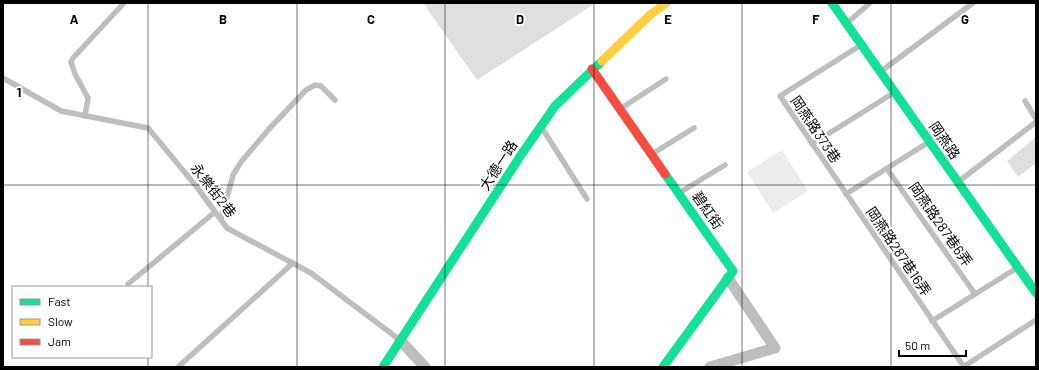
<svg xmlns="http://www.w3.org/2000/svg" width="1039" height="370" font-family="Barlow,'Noto Sans TC',sans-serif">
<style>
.grass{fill:#ececec}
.building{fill:#dfdfdf}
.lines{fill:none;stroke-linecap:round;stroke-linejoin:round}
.lane{stroke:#bebebe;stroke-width:5.5}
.street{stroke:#bebebe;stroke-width:11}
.fast{stroke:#16e098;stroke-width:9}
.slow{stroke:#ffcf43;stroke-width:9}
.jam{stroke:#f24e42;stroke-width:9}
.grid{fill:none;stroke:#000;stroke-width:1;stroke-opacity:0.55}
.labels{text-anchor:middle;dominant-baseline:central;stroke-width:4;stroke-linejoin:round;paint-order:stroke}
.street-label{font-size:14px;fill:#000;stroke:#fff}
.grid-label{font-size:13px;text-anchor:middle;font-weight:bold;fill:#000;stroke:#fff;stroke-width:4;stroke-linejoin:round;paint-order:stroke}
</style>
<rect width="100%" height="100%" fill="#fff"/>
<!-- grass -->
<path class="grass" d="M 782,150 L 808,191 L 773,213 L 747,172 Z"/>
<!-- building -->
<g class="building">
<path d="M 423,3 L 596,3 L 477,80 Z"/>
<path d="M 1036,137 L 1036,163 L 1018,177 L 1007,161 Z"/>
</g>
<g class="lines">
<!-- lane -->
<g class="lane">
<path d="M 847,23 L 870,3"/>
<path d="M 861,45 L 780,96 L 964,367"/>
<path d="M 880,72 L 973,3"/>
<path d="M 3,78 L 61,111 L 148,128 L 196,186 L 227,228 L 311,273 L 400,340"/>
<path d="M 1025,101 L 1036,119"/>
<path d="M 620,109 L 666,79"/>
<path d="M 85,116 L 88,98 L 75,74 L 71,62 L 73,58 L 124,3"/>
<path d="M 542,128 L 587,199"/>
<path d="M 812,144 L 895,92"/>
<path d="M 652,154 L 694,128"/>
<path d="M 887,169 L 975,294"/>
<path d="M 958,182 L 1036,122"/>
<path d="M 679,193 L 725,165"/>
<path d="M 846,194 L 929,142"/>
<path d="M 221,219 L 233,175 L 241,162 L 269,129 L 306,90 L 315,85 L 321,86 L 335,100"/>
<path d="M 128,284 L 215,212"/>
<path d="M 932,321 L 1017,268"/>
<path d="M 178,367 L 293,263"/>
<path d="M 963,367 L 1036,320"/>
</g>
<!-- street -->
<g class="street">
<path d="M 400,340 L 425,367"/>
<path d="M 710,367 L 775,348 L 728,278"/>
</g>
<!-- fast -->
<g class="fast">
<path d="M 832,3 L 1036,293"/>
<path d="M 383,367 L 521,155 L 555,106 L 602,61"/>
<path d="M 663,367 L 733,271 L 665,174"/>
</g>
<!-- slow -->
<path class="slow" d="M 602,61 L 650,15 L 666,3"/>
<!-- jam -->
<path class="jam" d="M 592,69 L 665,174"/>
</g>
<!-- grid -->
<path class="grid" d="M 148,3 L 148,287M 297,3 L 297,367M 445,3 L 445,367M 594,3 L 594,367M 742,3 L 742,367M 891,3 L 891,367M 3,185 L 1036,185M 148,357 L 148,367"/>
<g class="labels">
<!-- street labels -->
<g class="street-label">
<text transform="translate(816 129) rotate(56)">岡燕路373巷</text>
<text transform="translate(945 140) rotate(55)">岡燕路</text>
<text transform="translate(498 165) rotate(-57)">大德一路</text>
<text transform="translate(214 190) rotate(52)">永樂街2巷</text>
<text transform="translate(708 210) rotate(55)">碧紅街</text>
<text transform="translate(941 224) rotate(55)">岡燕路287巷6弄</text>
<text transform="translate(899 251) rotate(56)">岡燕路287巷16弄</text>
</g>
</g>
<g class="grid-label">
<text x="74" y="24">A</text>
<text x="223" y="24">B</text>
<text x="371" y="24">C</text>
<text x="520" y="24">D</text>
<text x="668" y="24">E</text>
<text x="816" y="24">F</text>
<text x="965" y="24">G</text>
<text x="19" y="97">1</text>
</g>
<!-- border -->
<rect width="1039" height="370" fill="none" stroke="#000000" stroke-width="8"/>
<!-- legend -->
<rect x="12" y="286" width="140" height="72" fill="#ffffff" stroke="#999999"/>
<rect x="20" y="299" width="20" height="6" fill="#16e098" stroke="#999999"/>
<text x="48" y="306" font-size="12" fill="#000000">Fast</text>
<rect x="20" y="319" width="20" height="6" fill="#ffcf43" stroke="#999999"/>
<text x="48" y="326" font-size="12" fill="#000000">Slow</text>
<rect x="20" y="339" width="20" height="6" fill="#f24e42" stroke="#999999"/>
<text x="48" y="346" font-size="12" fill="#000000">Jam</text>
<!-- scale -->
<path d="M899 350v6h67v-6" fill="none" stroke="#000000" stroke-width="2"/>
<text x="905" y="350" font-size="12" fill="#000000" stroke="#ffffff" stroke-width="3" paint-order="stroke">50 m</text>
</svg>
